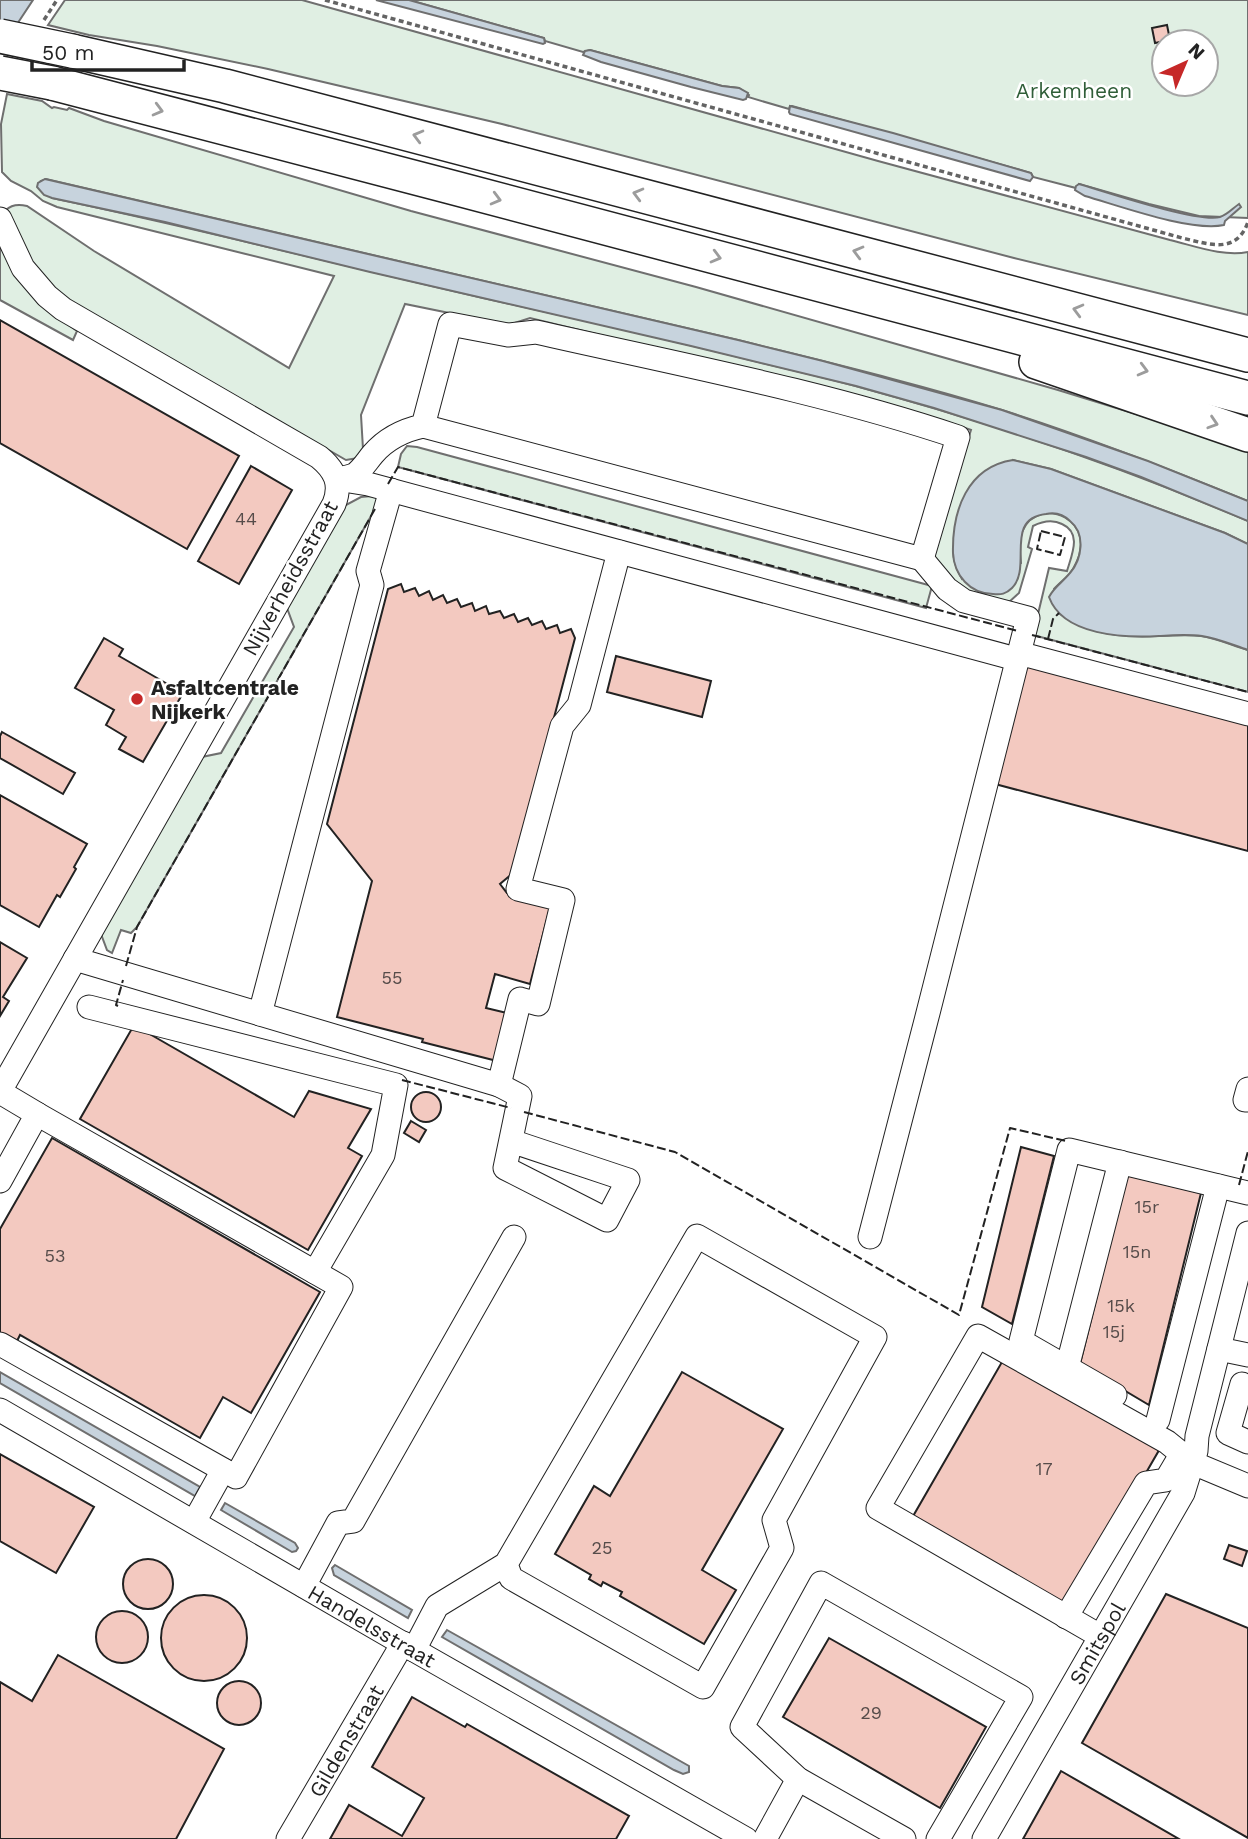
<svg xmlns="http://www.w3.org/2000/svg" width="1248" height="1839" font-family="'Work Sans',sans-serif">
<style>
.green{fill:#e0efe3;stroke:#6f6f6f;stroke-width:2;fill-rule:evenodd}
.water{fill:#c7d3dd;stroke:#6f6f6f;stroke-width:2}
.building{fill:#f3c9c0;stroke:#222;stroke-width:2}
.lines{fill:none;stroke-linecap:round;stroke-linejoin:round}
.minor-casing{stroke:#222;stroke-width:25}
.highway-casing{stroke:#222;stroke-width:36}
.path{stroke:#646464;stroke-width:3.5;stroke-dasharray:5 3.5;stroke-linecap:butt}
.minor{stroke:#fff;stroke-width:23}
.highway{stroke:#fff;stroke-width:33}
.highway-bridge-casing{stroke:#222;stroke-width:36;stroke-linecap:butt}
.highway-bridge{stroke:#fff;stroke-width:33}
.fence{stroke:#222;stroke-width:2;stroke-dasharray:9 3.5;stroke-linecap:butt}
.oneway{stroke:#9c9c9c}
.poi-dot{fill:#c62828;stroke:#fff;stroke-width:2.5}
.labels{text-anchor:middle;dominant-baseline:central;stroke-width:5;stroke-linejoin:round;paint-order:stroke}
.number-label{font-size:18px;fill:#564c4a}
.park-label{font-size:21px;fill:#2f5e38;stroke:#fff}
.street-label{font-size:21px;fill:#222;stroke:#fff}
.poi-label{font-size:21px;font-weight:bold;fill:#222;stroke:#fff;text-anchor:start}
</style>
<rect width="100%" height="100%" fill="#fff"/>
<!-- green -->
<g class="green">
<path d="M 65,0 L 302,0 L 878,161 L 1170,240 C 1195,246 1223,257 1248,252 L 1248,315 L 1014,258 L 502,124 L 268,69 L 157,46 L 89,35 L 48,25 Z"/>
<path d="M 409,0 L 1248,0 L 1248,218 L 1199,216 L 1149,204 L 1079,184 L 1076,188 L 1033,177 L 1031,173 L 792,106 L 790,106 L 789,109 L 748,97 L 749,95 L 739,88 L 722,86 L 590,50 L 583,52 L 545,41 L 544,38 ZM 1164,42 L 1206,42 L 1206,84 L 1164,84 Z"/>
<path d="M 7,94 L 42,101 L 52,108 L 54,107 L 67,110 L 69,108 L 104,121 L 411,211 L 696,287 L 1058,390 L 1191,431 L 1248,452 L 1248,501 C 1167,468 1085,436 1002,410 C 915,383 826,362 738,340 L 46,179 L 41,181 L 52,198 C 197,228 339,265 483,298 C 573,318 662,338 750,360 C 787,369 823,377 859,387 C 992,423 1122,467 1248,521 L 1248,544 L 1225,533 L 1051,469 L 1013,460 L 953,549 C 953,561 956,569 962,579 L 1021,563 C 1020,552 1018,540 1023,530 C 1038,495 1103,518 1073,569 C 1069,576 1060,582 1054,589 L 1059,613 C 1087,635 1124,638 1158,636 C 1173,636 1186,634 1201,636 C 1217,638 1233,646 1248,650 L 1248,692 L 1033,635 L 1049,568 L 1067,571 C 1072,554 1082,533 1062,524 C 1052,519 1043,521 1033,526 L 1028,547 L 1032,549 L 1019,593 L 1008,603 L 990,601 L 958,586 L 932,554 L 971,430 L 938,419 L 837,392 L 530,318 L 508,325 L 405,304 L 361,415 L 363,449 L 358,458 L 346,460 L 63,297 L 31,263 L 6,210 C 12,204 19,204 27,206 L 94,251 L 289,368 L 334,276 L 57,207 L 43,201 L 31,191 L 11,181 L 2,172 L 1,124 Z"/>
<path d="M 0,239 L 55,315 L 77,331 L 73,340 L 0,300 Z"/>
<path d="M 407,446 L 417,447 L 932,586 L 926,608 L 398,467 L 401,454 Z"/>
<path d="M 383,495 L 137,927 L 131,933 L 121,930 L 112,953 L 107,950 L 101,934 L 202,757 L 221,753 L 294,627 L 287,608 L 344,506 L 361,497 Z"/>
</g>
<!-- water -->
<g class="water">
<path d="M 0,0 L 33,0 L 0,50 Z"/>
<path d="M 376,0 L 409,0 L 544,38 L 545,43 L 543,44 Z"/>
<path d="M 590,50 L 722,86 L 739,88 L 748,93 L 746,99 L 743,100 L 691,87 L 601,62 L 583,55 L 585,51 Z"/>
<path d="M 790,106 L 893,133 L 1031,173 L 1033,177 L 1030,181 L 790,114 L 789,112 Z"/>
<path d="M 45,179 L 738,340 L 823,361 L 1002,410 L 1148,461 L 1248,501 L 1248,521 L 1141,477 L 1086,457 L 934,408 L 856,386 L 691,346 L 370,272 L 165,222 L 52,198 L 44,195 L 37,187 L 38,183 Z"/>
<path d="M 1079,184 C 1106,192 1198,223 1220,217 C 1227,215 1233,208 1239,204 L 1241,207 L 1225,221 L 1224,225 C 1191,232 1120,206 1085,196 L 1075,190 L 1076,186 Z"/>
<path d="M 1013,460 L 1051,469 L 1225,533 L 1248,544 L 1248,650 C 1233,645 1217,638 1202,636 C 1187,634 1174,635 1159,636 C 1125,638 1063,636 1049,597 C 1054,587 1063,582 1070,573 C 1082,559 1086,534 1070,521 C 1064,515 1055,512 1046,514 C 1003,519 1033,567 1012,588 C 1006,594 1001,595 993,594 C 970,594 954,575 953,553 C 952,511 967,467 1013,460 Z"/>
<path d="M 0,1372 L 200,1487 L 195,1496 L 0,1383 Z"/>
<path d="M 225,1503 L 295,1543 L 298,1548 L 296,1551 L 292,1552 L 221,1510 Z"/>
<path d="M 335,1565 L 412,1610 L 408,1618 L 334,1575 L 332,1568 Z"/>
<path d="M 447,1630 L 689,1766 L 689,1772 L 683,1774 L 674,1770 L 442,1637 Z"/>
</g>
<!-- building -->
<g class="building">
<path d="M 1167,25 L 1170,40 L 1155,43 L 1152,28 Z"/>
<path d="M 0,320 L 239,456 L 187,549 L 0,443 Z"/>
<path d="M 251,466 L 292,490 L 239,584 L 198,561 Z"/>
<path d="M 401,584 L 404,592 L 415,588 L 419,596 L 429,591 L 433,600 L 443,595 L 447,603 L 457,599 L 461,607 L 472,603 L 475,611 L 486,606 L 489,614 L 500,611 L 504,618 L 514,614 L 518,622 L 528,618 L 532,625 L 542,621 L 546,629 L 557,625 L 560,633 L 571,629 L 575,638 L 513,873 L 500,884 L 507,893 L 551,904 L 530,984 L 495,974 L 486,1008 L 507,1013 L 497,1061 L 422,1042 L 423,1039 L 337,1017 L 372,881 L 327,824 L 388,589 Z"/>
<path d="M 104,638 L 123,649 L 119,656 L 183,693 L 143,762 L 119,749 L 126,737 L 106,725 L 114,710 L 75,688 Z"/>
<path d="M 616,656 L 711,681 L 702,717 L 607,692 Z"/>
<path d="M 1027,665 L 1248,723 L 1248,851 L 995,784 Z"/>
<path d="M 2,732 L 75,773 L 63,794 L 0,758 L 0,736 Z"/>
<path d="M 0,795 L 87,844 L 74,867 L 76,869 L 60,897 L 57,895 L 39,927 L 0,905 Z"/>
<path d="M 0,942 L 27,958 L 3,997 L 9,1001 L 0,1016 Z"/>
<path d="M 134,1025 L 294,1117 L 309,1091 L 371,1109 L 348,1148 L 362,1156 L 308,1250 L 80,1119 Z"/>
<circle cx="426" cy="1107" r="15"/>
<path d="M 411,1121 L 426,1130 L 419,1142 L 404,1133 Z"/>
<path d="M 52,1138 L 320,1292 L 251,1413 L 223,1397 L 200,1438 L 20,1335 L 16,1343 L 0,1334 L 0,1229 Z"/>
<path d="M 1021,1147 L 1054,1156 L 1012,1324 L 982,1307 Z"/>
<path d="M 1127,1175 L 1201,1193 L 1149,1405 L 1080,1364 Z"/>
<path d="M 1006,1355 L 1162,1445 L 1068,1608 L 912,1518 Z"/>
<path d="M 682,1372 L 783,1429 L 702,1570 L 736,1590 L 704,1644 L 620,1596 L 622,1592 L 603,1582 L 601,1586 L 589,1579 L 591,1575 L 555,1554 L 594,1486 L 610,1496 Z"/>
<path d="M 0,1454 L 94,1507 L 56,1573 L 0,1541 Z"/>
<path d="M 1229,1545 L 1247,1551 L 1242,1566 L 1224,1559 Z"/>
<circle cx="148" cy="1584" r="25"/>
<path d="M 1166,1594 L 1248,1628 L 1248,1838 L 1082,1743 Z"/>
<circle cx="204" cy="1638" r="43"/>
<circle cx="122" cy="1637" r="26"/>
<path d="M 829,1638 L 986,1727 L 940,1808 L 783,1717 Z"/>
<path d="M 58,1655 L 224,1749 L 176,1839 L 0,1839 L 0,1682 L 32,1701 Z"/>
<circle cx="239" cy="1703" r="22"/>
<path d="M 412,1697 L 465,1727 L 467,1724 L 629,1816 L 616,1839 L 330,1839 L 349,1805 L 402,1836 L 424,1798 L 372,1767 Z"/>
<path d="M 1061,1771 L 1179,1839 L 1023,1839 Z"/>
</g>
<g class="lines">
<!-- minor casing -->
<g class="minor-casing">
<g id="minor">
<path d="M 0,219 L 23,268 L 47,296 L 63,309 L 319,457 C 335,470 342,484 334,504 L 0,1091"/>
<path d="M 337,479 C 342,478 349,477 354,475 C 362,470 367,461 373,454 C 386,439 404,430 423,426 L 450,324 L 508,335 L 536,332 C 677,364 821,391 958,437 L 922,559 L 423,426"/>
<path d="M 337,479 L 368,484 L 1016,659 L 1026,655 L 1248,714"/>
<path d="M 75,959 L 499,1085 L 520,1096 L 505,1168 L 607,1220 L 628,1180 L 511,1141"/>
<path d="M 89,1007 L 396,1085 L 383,1155 L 315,1272"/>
<path d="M 260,1014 L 372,585 L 368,571 L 391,490"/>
<path d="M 499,1085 L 520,999 L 538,1004 L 563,900 L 518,889 L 562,726 L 579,705 L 619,552"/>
<path d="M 1248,1089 L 1245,1100 L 1248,1100"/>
<path d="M 0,1092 L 37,1114 L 0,1181"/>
<path d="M 870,1237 L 928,1013 L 1028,618 L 964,601 L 947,589 L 922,559"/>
<path d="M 0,1344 L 236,1477 L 341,1287 L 37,1114"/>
<path d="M 1219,1349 L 1248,1355"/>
<path d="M 1067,1368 L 1120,1162"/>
<path d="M 1242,1384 L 1228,1433 L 1248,1442"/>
<path d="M 1115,1395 L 1021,1341 L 1069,1150 L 1248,1193"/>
<path id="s1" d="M 0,1410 L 414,1650 L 746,1839"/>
<path d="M 1158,1420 L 1218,1186"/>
<path d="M 194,1522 L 223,1470"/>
<path d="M 304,1586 L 338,1523 L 353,1521 L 514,1237"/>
<path d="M 1066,1617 L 1146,1483 L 1166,1480 L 1182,1453"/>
<path d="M 1100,1636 L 878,1508 L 978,1336 L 1167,1442 L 1193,1463 L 1248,1486"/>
<path d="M 414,1650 L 437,1606 L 506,1564 L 697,1236 L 875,1337 L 774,1520 L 782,1548 L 703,1687 L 511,1578 L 506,1564"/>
<path id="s2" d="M 288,1839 L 403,1643"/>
<path d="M 765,1839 L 798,1779"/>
<path d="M 904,1839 L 798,1779 L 742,1727 L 821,1583 L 1021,1697 L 938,1839"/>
<path id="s3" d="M 984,1839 L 1183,1493 L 1196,1451 L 1197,1436 L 1248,1233"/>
</g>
</g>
<!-- highway casing -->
<g class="highway-casing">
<g id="highway">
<path d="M 72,51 L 225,86 L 1248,355"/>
<path d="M 52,83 L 447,186 L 1248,398"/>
<path d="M 1036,362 L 1248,435"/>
</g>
</g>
<!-- path -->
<g class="path">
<path d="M 325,0 L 1182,238 C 1209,244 1236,255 1248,222"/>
<path d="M 44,20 L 57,0"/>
</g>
<!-- minor -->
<use href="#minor" class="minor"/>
<!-- highway -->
<use href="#highway" class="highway"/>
<!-- highway-bridge casing -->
<g class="highway-bridge-casing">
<g id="highway-bridge">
<path d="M 0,36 L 72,51"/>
<path d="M 0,73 L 52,83"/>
</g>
</g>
<!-- highway-bridge -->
<use href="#highway-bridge" class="highway-bridge"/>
<!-- fence -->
<g class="fence">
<path d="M 388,484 L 398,467 L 1018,631"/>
<path d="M 1041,531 L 1065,537 L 1060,555 L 1037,549 Z"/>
<path d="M 1032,635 L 1248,692"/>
<path d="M 1048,639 L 1053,619 L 1059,613"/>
<path d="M 126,966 L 137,927 L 375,509"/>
<path d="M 118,1006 L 116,1005 L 123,980"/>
<path d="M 402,1080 L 511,1108"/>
<path d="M 524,1112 L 675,1152 L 959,1315 L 1010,1128 L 1066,1141"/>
<path d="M 1239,1185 L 1248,1151"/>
</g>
</g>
<!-- one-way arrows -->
<defs><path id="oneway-chevron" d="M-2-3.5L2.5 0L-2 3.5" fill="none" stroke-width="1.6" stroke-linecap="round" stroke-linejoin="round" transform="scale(1.75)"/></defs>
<g class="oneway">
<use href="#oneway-chevron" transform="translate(158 110) rotate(15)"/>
<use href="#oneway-chevron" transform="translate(418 136) rotate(-165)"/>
<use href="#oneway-chevron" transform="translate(638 194) rotate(-165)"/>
<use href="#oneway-chevron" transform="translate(496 199) rotate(15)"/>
<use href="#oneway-chevron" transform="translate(858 252) rotate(-165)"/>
<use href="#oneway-chevron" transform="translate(716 257) rotate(15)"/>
<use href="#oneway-chevron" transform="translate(1078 310) rotate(-165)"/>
<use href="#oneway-chevron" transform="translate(1143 370) rotate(15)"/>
<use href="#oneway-chevron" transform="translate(1213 423) rotate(18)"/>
</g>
<!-- markers -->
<circle class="poi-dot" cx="137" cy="699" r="7"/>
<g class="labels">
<!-- number labels -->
<g class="number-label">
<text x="246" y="518">44</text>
<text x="392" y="977">55</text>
<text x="1147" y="1206">15r</text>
<text x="1137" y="1251">15n</text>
<text x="55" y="1255">53</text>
<text x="1121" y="1305">15k</text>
<text x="1114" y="1331">15j</text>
<text x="1044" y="1468">17</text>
<text x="602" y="1547">25</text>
<text x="871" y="1712">29</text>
</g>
<!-- park labels -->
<g class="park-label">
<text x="1074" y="90">Arkemheen</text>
</g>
<!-- street labels -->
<g class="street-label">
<text transform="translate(290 578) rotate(-61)">Nijverheidsstraat</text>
<text stroke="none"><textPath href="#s1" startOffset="430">Handelsstraat</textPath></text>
<text stroke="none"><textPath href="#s3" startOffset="226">Smitspol</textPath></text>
<text stroke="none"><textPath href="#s2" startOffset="114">Gildenstraat</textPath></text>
</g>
<!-- poi labels -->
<g class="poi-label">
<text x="151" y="687">Asfaltcentrale<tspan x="151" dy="24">Nijkerk</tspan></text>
</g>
</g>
<!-- north arrow -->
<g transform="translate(1185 63) rotate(44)"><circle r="33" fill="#ffffff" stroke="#a7a7a7" stroke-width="2"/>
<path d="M0-5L12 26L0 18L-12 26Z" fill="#c62828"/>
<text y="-10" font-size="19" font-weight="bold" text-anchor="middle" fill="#222222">N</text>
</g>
<!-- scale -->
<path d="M32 60v10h152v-10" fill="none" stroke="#222222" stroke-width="3.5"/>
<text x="42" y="60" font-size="21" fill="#222222" stroke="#ffffff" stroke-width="5" paint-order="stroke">50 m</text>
</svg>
